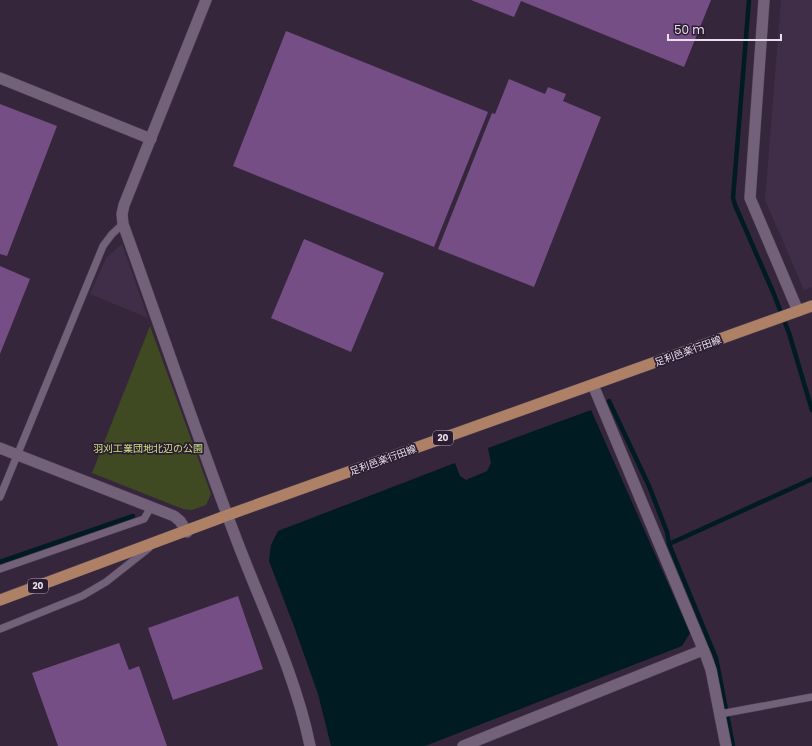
<svg xmlns="http://www.w3.org/2000/svg" width="812" height="746" font-family="Poppins,'Noto Sans JP',sans-serif">
<style>
.built{fill:#402d47}
.green{fill:#404a22}
.water{fill:#001b22}
.lines{fill:none;stroke-linecap:round;stroke-linejoin:round}
.stream{stroke:#001b22;stroke-width:4.5}
.building{fill:#744e85}
.service-casing{stroke:#524457;stroke-width:8}
.minor-casing{stroke:#524457;stroke-width:12}
.tertiary-casing{stroke:#524457;stroke-width:12}
.primary-casing{stroke:#524457;stroke-width:12}
.service{stroke:#736179;stroke-width:7}
.minor{stroke:#736179;stroke-width:11}
.tertiary{stroke:#736179;stroke-width:11}
.primary{stroke:#ae8066;stroke-width:11}
.labels{text-anchor:middle;dominant-baseline:central;stroke-width:3.5;stroke-linejoin:round;paint-order:stroke}
.shield{fill:#2b1c31;stroke:#b0a4b5;stroke-width:1}
.shield-label{font-size:9px;font-weight:bold;fill:#e9dfed}
.street-label{font-size:10px;fill:#e9dfed;stroke:#2b1c31}
.park-label{font-size:10px;fill:#cbe483;stroke:#2b1c31}
</style>
<rect width="100%" height="100%" fill="#35263b"/>
<!-- built -->
<g class="built">
<path d="M 781,0 L 812,0 L 812,287 L 804,290 L 765,200 Z"/>
<path d="M 122,244 L 148,318 L 90,294 L 106,258 Z"/>
</g>
<!-- green -->
<path class="green" d="M 150,326 L 211,494 L 206,505 L 192,510 L 183,509 L 92,473 Z"/>
<!-- water -->
<path class="water" d="M 591,410 L 690,633 L 682,646 L 425,746 L 331,746 L 318,694 L 295,629 L 269,561 L 271,545 L 278,531 L 455,463 L 460,476 L 466,480 L 487,471 L 491,463 L 488,448 Z"/>
<g class="lines">
<!-- stream -->
<g class="stream">
<path d="M 749,0 L 733,198 L 735,205 L 773,292 L 789,333 L 812,410"/>
<path d="M 609,401 L 649,486 L 667,532 L 669,544 L 716,658 L 733,746"/>
<path d="M 669,544 L 812,479"/>
<path d="M 0,562 L 133,516"/>
</g>
</g>
<!-- building -->
<g class="building">
<path d="M 471,0 L 711,0 L 684,67 L 521,1 L 514,17 Z"/>
<path d="M 286,31 L 488,112 L 434,247 L 233,166 Z"/>
<path d="M 509,79 L 545,94 L 548,87 L 566,94 L 563,101 L 601,117 L 534,287 L 438,249 L 492,113 L 495,114 Z"/>
<path d="M 0,104 L 57,126 L 7,256 L 0,254 Z"/>
<path d="M 304,239 L 384,273 L 351,352 L 271,318 Z"/>
<path d="M 0,266 L 30,279 L 0,354 Z"/>
<path d="M 238,596 L 263,669 L 173,700 L 148,628 Z"/>
<path d="M 119,643 L 129,670 L 139,666 L 167,746 L 58,746 L 32,673 Z"/>
</g>
<g class="lines">
<!-- service casing -->
<g class="service-casing">
<g id="service">
<path d="M 0,497 L 103,246 L 112,234 L 123,224"/>
<path d="M 0,569 L 144,519 L 151,507"/>
<path d="M 0,629 L 82,596 L 106,582 L 149,548"/>
<path d="M 720,714 L 812,697"/>
</g>
</g>
<!-- minor casing -->
<g class="minor-casing">
<g id="minor">
<path d="M 764,0 L 750,198 L 798,311"/>
<path d="M 0,78 L 151,139"/>
<path d="M 593,385 L 706,656 L 711,670 L 726,746"/>
<path d="M 0,448 L 174,516 L 180,521 L 187,532"/>
</g>
</g>
<!-- tertiary casing -->
<g class="tertiary-casing">
<g id="tertiary">
<path d="M 206,0 L 124,205 L 122,214 L 123,224 C 161,329 197,436 237,541 C 262,607 296,676 310,746"/>
<path d="M 463,746 L 703,650"/>
</g>
</g>
<!-- primary casing -->
<g class="primary-casing">
<path id="primary" d="M 0,600 L 228,515 L 812,306"/>
</g>
<!-- service -->
<use href="#service" class="service"/>
<!-- minor -->
<use href="#minor" class="minor"/>
<!-- tertiary -->
<use href="#tertiary" class="tertiary"/>
<!-- primary -->
<use href="#primary" class="primary"/>
</g>
<g class="labels">
<!-- shield labels -->
<g class="shield">
<rect x="433" y="431" width="20" height="14" rx="3"/>
<rect x="28" y="579" width="20" height="14" rx="3"/>
</g>
<g class="shield-label">
<text x="443" y="438">20</text>
<text x="38" y="586">20</text>
</g>
<!-- street labels -->
<g class="street-label">
<text transform="translate(688 351) rotate(-20)">足利邑楽行田線</text>
<text transform="translate(383 460) rotate(-20)">足利邑楽行田線</text>
</g>
<!-- park labels -->
<g class="park-label">
<text x="148" y="448">羽刈工業団地北辺の公園</text>
</g>
</g>
<!-- scale -->
<path d="M668 34v6h113v-6" fill="none" stroke="#e9dfed" stroke-width="2"/>
<text x="674" y="34" font-size="12" fill="#e9dfed" stroke="#2b1c31" stroke-width="3" paint-order="stroke">50 m</text>
</svg>
